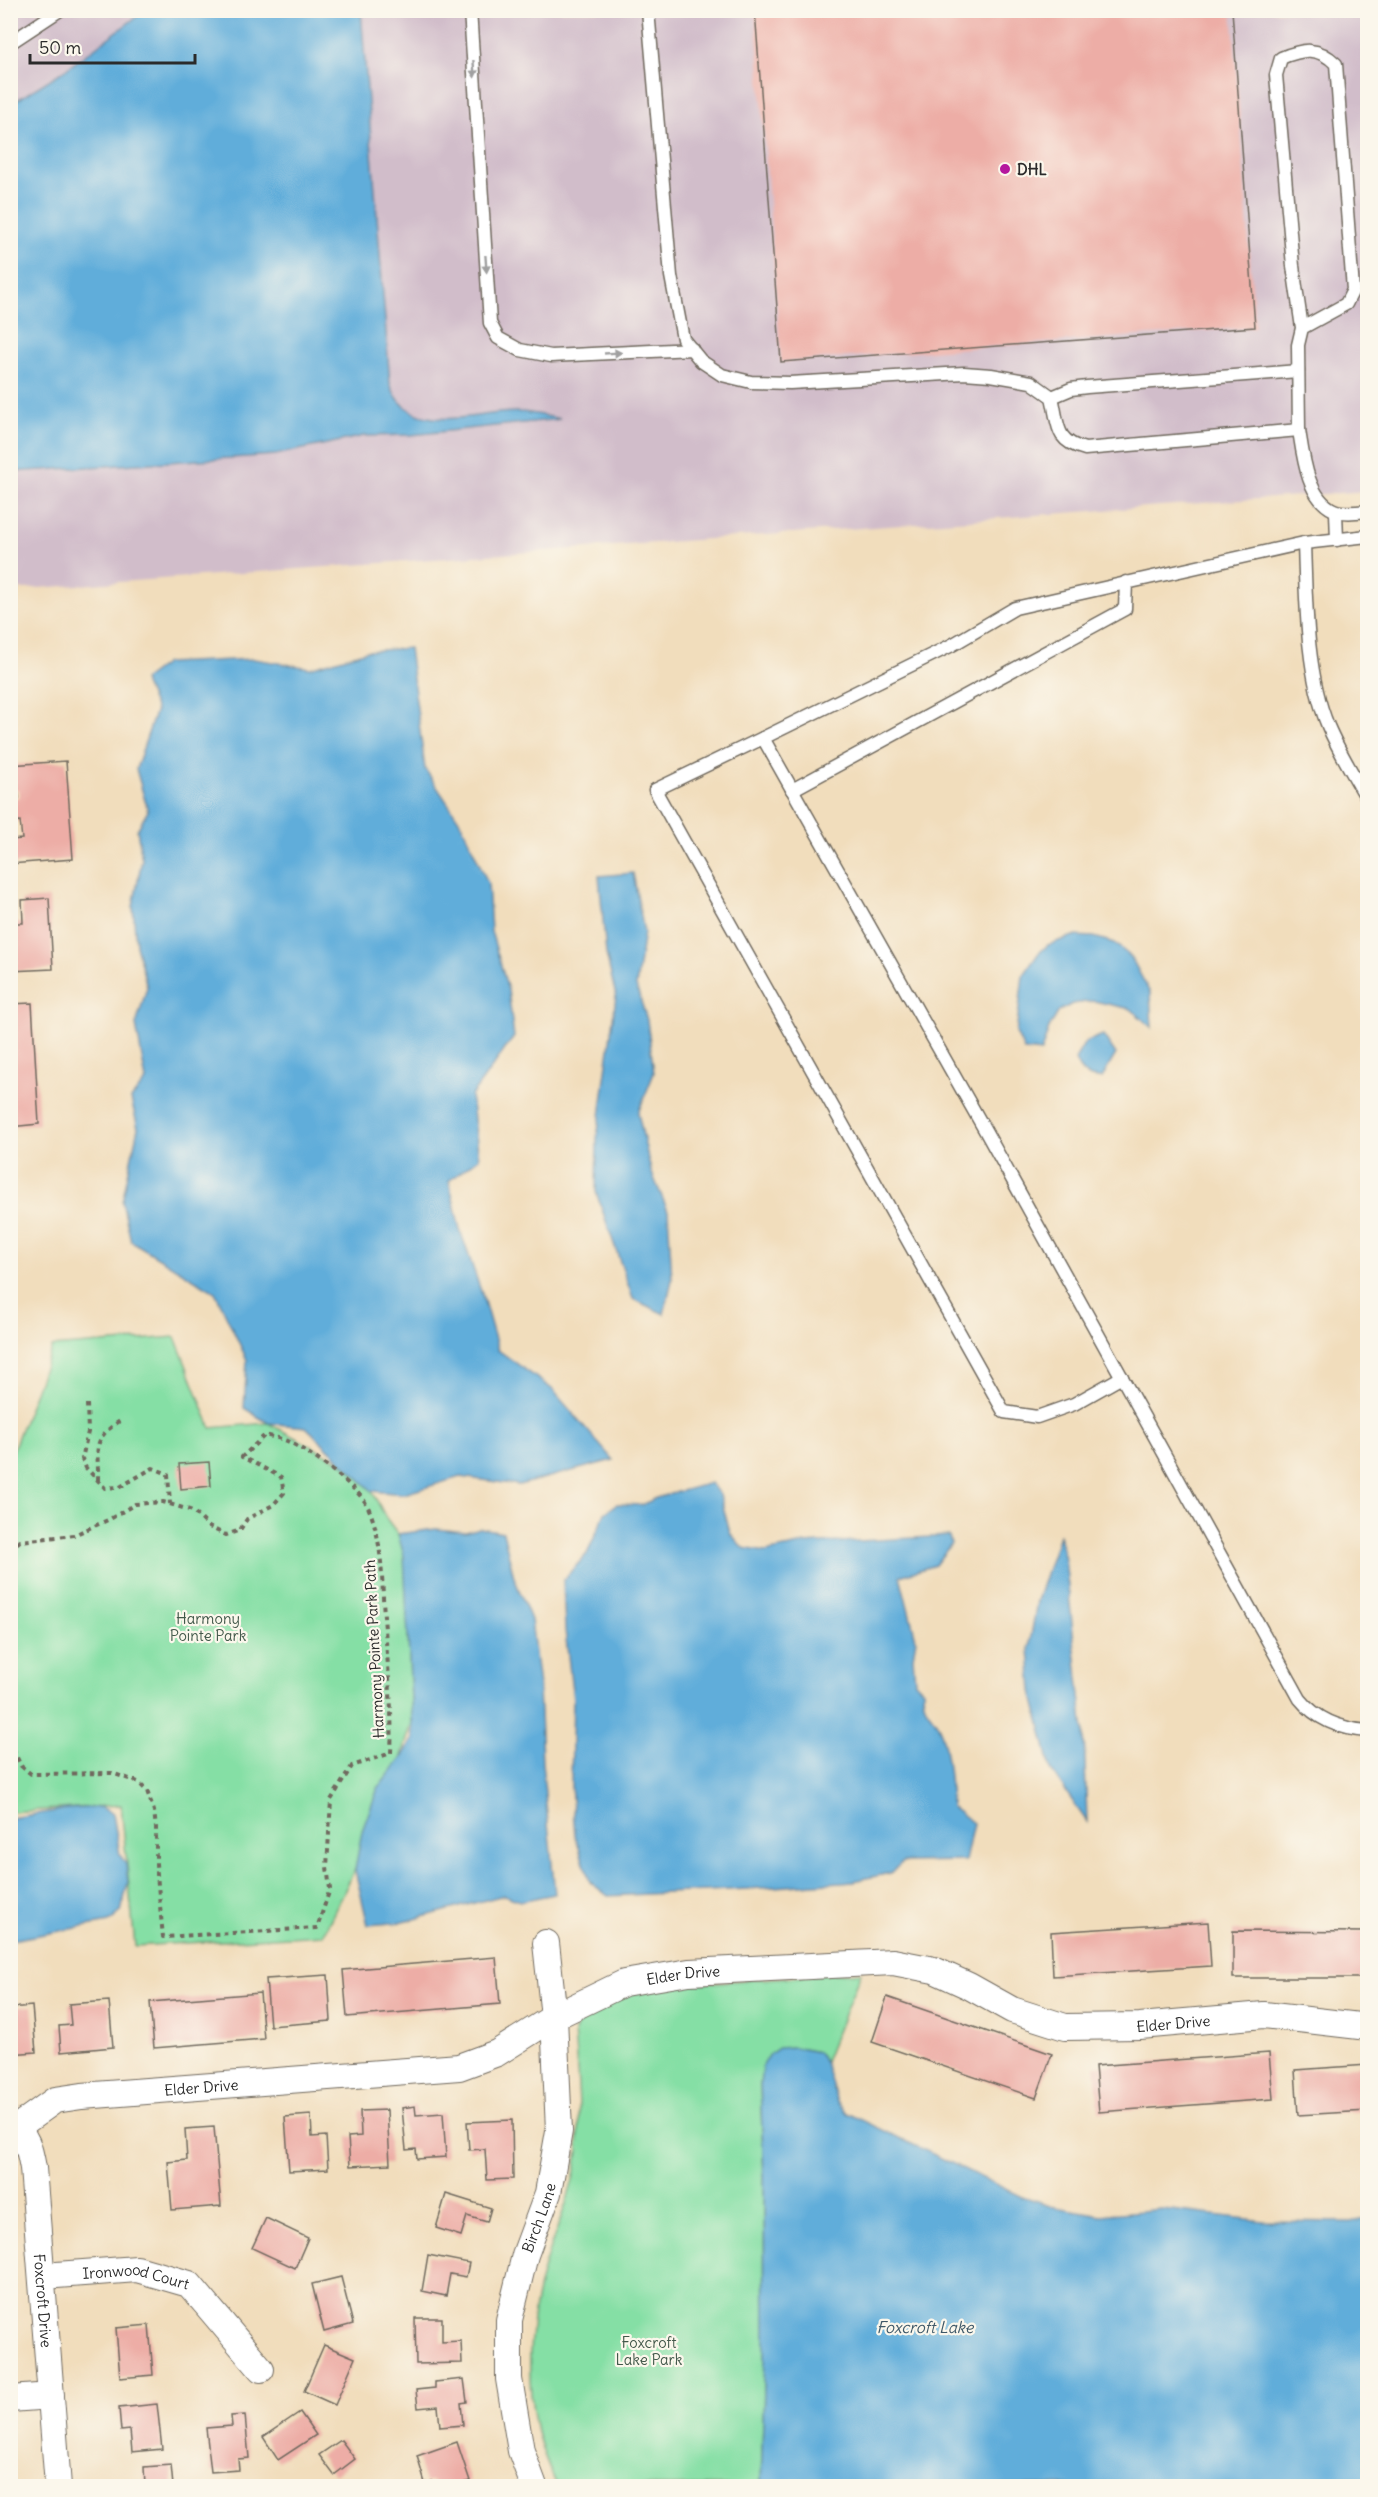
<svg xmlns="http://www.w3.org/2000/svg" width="1378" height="2497" font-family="Delius,sans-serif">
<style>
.industrial{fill:#d1bdca}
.green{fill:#85dfa5;stroke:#588568;stroke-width:1.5}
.water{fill:#61adda;stroke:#466c82;stroke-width:1.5}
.building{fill:#edada6}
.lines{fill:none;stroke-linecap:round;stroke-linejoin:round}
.service-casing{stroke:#70695e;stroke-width:15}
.minor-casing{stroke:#70695e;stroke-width:28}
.path{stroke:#70695e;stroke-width:4;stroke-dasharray:4.5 4.5;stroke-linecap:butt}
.service{stroke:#fff;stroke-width:12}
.minor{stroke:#fff;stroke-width:26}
.oneway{fill:#a0a0a0}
.poi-dot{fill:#b5179e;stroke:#fbf7ec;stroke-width:2}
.labels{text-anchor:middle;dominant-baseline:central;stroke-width:4.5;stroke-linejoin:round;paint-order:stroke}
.poi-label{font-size:15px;font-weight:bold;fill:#2b2b2b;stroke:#fbf7ec;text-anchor:start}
.park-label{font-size:15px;fill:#42584a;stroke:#fbf7ec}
.street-label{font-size:15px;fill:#2b2b2b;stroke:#fbf7ec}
.water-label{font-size:16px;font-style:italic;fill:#3e5868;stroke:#fbf7ec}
</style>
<rect width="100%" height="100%" fill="#fbf7ec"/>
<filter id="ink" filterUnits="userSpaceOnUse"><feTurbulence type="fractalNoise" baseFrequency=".0167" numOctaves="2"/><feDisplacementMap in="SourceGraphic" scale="12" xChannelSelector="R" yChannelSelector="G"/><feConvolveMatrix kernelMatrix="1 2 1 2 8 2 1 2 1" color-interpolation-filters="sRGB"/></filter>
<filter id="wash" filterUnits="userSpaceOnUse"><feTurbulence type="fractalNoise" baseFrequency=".008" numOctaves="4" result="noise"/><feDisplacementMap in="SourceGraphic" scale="24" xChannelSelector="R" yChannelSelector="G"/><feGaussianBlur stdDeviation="1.35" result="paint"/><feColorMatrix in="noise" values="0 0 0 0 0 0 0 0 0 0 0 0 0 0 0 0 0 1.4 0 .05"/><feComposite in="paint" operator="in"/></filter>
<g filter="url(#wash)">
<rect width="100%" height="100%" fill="#f1ddbc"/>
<!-- industrial -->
<path class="industrial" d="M 11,11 L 1367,11 L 1367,491 L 11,590 Z"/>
<!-- green -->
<g class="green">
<path d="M 175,1337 L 211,1428 L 268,1423 L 363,1474 L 386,1518 L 404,1542 L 412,1723 L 388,1801 L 323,1935 L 135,1946 L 121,1805 L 11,1812 L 10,1458 L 52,1347 Z"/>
<path d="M 861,1972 L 825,2062 L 817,2052 L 794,2047 L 779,2048 L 770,2054 L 760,2084 L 764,2176 L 765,2355 L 761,2486 L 557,2486 C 548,2465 539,2444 535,2422 C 525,2372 530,2312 545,2263 C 556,2228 572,2195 577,2159 C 582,2116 577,2073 574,2031 L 584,2015 L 593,2007 L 647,1987 Z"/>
</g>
<!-- water -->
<g class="water">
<path d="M 146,10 L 361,11 L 390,384 C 411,440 474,411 519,412 C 533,412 547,417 560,419 L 411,435 L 364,436 L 275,455 L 11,472 L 11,104 L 65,70 Z"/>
<path d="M 409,648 L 425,769 L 461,823 L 488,883 L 491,931 L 508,990 L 514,1037 L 471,1096 L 479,1158 L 449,1181 L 460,1230 L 482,1294 L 498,1350 L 552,1389 L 613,1460 L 519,1485 L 460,1477 L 404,1494 L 372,1491 L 306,1427 L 268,1423 L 244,1408 L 247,1360 L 215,1292 L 131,1241 L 122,1202 L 138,1128 L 131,1099 L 146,1080 L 136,1025 L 147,987 L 136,945 L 133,907 L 142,859 L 137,830 L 148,811 L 136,769 L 156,710 L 143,680 L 166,663 L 254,659 L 310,668 L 367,651 Z"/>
<path d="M 633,873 L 644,932 L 636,986 L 647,1020 L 654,1073 L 638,1113 L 651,1171 L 668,1211 L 672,1280 L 664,1314 L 633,1299 L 596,1192 L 597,1139 L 616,996 L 606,954 L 599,876 Z"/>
<path d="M 1073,936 L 1094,937 L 1114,943 L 1131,957 L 1150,993 L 1152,1028 L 1131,1009 L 1094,1001 L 1072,1004 L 1059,1011 L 1049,1028 L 1041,1052 L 1024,1050 L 1016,1033 L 1023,976 L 1038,954 L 1048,945 Z"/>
<path d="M 1103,1035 L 1116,1054 L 1102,1078 C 1088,1079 1079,1072 1075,1059 L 1085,1042 Z"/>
<path d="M 710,1483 L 720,1495 L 730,1533 L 743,1548 L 766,1552 L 804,1544 L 949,1536 L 951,1544 L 935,1565 L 900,1576 L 916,1639 L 913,1657 L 915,1682 L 923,1690 C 923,1716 935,1713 941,1732 C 948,1755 950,1783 951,1807 L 973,1823 L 965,1861 L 903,1862 L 890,1873 L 854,1881 L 747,1889 L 608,1896 L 590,1882 L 575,1835 L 571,1786 L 573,1699 L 565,1630 L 563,1580 L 587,1554 L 605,1513 L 617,1504 L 642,1505 L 656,1498 Z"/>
<path d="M 480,1528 L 503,1532 L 514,1577 L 531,1620 L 539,1686 L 542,1763 L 555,1894 L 520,1901 L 504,1895 L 404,1922 L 368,1925 L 355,1870 L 362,1831 L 378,1788 L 401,1759 L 413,1739 L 404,1556 L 398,1534 L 436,1529 L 466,1532 Z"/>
<path d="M 1059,1535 L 1065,1559 L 1084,1732 L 1087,1822 L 1051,1770 L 1032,1691 L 1029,1648 L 1037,1601 Z"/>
<path d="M 101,1807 L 113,1814 L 120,1855 L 126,1864 L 128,1882 L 121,1912 L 109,1922 L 11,1940 L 11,1818 L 68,1809 Z"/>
<path d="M 794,2047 L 817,2052 L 825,2062 L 837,2102 L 847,2113 L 1022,2197 L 1050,2206 L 1101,2215 L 1162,2209 L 1264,2221 L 1351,2222 L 1367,2219 L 1367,2486 L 761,2486 L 765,2355 L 764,2176 L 760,2084 L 762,2067 L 770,2054 L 779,2048 Z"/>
</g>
<g id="blocks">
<!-- building -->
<g class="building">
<path d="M 755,10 L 1232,10 L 1255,327 L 781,362 Z"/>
<path d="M 66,761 L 73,859 L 10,864 L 10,840 L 22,839 L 20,821 L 10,822 L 10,798 L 19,798 L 18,789 L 10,790 L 10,765 Z"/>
<path d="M 49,898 L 53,969 L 10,971 L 10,901 L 14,901 L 15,923 L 23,923 L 22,900 Z"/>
<path d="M 32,1003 L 39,1124 L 10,1127 L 10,1004 Z"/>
<path d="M 209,1462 L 211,1486 L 181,1489 L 179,1464 Z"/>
<path d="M 1208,1922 L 1211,1966 L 1053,1976 L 1051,1932 Z"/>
<path d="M 1233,1931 L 1368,1932 L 1368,1978 L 1233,1978 Z"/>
<path d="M 496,1957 L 500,2004 L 347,2017 L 343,1970 Z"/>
<path d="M 328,1975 L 331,2021 L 270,2026 L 266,1979 Z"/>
<path d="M 260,1993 L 264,2039 L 154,2048 L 150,2002 Z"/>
<path d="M 887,1997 L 1052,2054 L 1036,2098 L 872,2042 Z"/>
<path d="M 109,2001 L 113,2047 L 61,2052 L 59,2026 L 71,2025 L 69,2004 Z"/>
<path d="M 32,2006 L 36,2052 L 10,2054 L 10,2008 Z"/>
<path d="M 1269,2053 L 1273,2099 L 1099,2112 L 1095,2066 Z"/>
<path d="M 1368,2065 L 1368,2111 L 1298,2115 L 1295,2070 Z"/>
<path d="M 415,2106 L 416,2115 L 443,2113 L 446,2157 L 417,2159 L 416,2149 L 406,2150 L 402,2108 Z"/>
<path d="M 387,2110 L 390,2164 L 350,2166 L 348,2137 L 361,2136 L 360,2111 Z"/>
<path d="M 311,2115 L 312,2137 L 326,2136 L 328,2169 L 289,2171 L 285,2117 Z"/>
<path d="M 512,2120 L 513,2179 L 487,2180 L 485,2149 L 469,2150 L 467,2122 Z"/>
<path d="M 214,2127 L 221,2206 L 172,2210 L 168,2162 L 187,2160 L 185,2129 Z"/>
<path d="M 446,2194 L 491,2208 L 487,2222 L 467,2216 L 461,2236 L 436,2228 Z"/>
<path d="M 266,2218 L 308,2238 L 295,2268 L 252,2248 Z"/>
<path d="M 428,2255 L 469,2263 L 466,2277 L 450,2274 L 446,2296 L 422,2291 Z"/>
<path d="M 341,2277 L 353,2324 L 324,2332 L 312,2284 Z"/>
<path d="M 415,2318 L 442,2318 L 442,2342 L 461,2341 L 462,2363 L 416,2364 Z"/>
<path d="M 149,2325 L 153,2375 L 120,2378 L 116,2328 Z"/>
<path d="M 324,2345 L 355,2358 L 335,2405 L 304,2391 Z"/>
<path d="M 464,2379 L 467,2402 L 461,2403 L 463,2425 L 440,2427 L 438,2406 L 418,2408 L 416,2390 L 435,2388 L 435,2382 Z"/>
<path d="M 157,2404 L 162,2449 L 132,2452 L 130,2430 L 121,2431 L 119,2408 Z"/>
<path d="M 300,2412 L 316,2435 L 278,2460 L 263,2437 Z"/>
<path d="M 245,2415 L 249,2458 L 238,2459 L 239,2470 L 211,2472 L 206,2428 L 232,2426 L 231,2416 Z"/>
<path d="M 341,2440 L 355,2459 L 334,2475 L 319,2455 Z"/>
<path d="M 457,2442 L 470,2481 L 452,2486 L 435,2486 L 433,2481 L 425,2483 L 417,2456 Z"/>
<path d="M 171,2465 L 173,2486 L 145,2486 L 144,2467 Z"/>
</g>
</g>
</g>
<g filter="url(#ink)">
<use href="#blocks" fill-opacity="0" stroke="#70695e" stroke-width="1.5"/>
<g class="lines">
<!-- service casing -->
<g class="service-casing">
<g id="service">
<path d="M 470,10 L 490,323 L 498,338 L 520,350 L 551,356 L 692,349"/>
<path d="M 648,10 L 671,276 L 683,339 L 701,361 L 722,375 L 751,382 L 790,383 L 964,373 L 991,375 L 1031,382 L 1052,397 C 1059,425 1054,441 1085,449 L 1299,430 C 1303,455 1307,498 1334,510 C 1343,514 1358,512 1368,511"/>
<path d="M 10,43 L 60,10"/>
<path d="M 1052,397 L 1071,389 L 1087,387 L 1298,371"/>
<path d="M 1299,430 L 1298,345 L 1302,328 L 1346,304 L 1353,290 L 1336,64 C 1318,46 1303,49 1281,58 L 1276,75 L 1293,266 L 1302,328"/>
<path d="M 1336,512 L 1337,540"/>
<path d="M 1368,536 L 1304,543 L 1015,608 L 952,645 L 763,738 L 986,1132 L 1300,1699 C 1317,1720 1341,1729 1368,1731"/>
<path d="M 1304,543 C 1306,600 1306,674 1328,726 C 1339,752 1354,776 1368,800"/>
<path d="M 763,738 L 655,790 L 1004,1412 L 1037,1417 L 1074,1404 L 1122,1377"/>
<path d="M 792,790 L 1125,609 L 1126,582"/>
</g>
</g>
<!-- minor casing -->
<g class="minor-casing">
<g id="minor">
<path id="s1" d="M 10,2125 C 27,2133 30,2151 33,2168 L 58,2486"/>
<path id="s2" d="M 16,2128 L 55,2100 L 82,2096 L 459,2067 L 497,2053 L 554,2017 L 624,1983 L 689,1972 L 893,1962 L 934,1970 L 969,1986 L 1012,2010 L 1065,2027 L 1140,2026 L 1264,2015 L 1368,2027"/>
<path id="s3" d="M 43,2276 L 137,2269 L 189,2284 L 261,2369"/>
<path d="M 10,2399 L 51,2396"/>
<path id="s4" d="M 534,2486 L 521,2451 L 509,2379 L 509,2320 L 525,2255 L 548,2193 L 559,2131 L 554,2017 L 546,1943"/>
</g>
</g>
<!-- path -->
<g class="path">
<path d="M 87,1404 L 88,1432 L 82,1459 L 86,1468 L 105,1488 L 120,1487 L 153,1468 L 168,1474 L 170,1504"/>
<path d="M 98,1480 C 99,1449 90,1440 120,1421"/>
<path d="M 10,1549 L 20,1541 L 74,1535 L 110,1519 L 135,1504 L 163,1502 L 193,1511 L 209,1527 L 226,1535 L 240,1530 L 247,1519 L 273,1505 L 284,1493 L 281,1477 L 242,1457 L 265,1435 C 272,1437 280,1438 287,1441 C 306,1449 360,1488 368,1507 C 385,1545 381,1588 385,1629 C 388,1670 393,1711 391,1753 L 352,1766 L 331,1800 L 327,1867 L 330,1889 L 317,1928 L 163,1937 L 156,1864 L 156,1828 L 154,1811 L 147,1791 L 138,1782 L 112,1773 L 31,1774 L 21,1766 L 12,1747 L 14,1636 L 10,1632"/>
</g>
<!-- service -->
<use href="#service" class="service"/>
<!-- minor -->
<use href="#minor" class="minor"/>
</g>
<!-- one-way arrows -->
<defs><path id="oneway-solid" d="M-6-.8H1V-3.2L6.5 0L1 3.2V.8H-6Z" transform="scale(1.5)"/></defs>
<g class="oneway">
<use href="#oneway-solid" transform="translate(474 69) rotate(86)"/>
<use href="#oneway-solid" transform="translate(486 264) rotate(86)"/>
<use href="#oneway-solid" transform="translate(613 353) rotate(-3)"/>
</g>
</g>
<!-- markers -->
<circle class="poi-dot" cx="1005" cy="169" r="6"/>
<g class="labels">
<!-- poi labels -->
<g class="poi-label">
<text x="1017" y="169">DHL</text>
</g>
<!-- park labels -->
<g class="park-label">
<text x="208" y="1618">Harmony<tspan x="208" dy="17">Pointe Park</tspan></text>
<text x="649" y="2342">Foxcroft<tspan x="649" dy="17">Lake Park</tspan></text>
</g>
<!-- street labels -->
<g class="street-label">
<text transform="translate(374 1649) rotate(-93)">Harmony Pointe Park Path</text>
<text stroke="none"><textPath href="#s2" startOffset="699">Elder Drive</textPath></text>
<text stroke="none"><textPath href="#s2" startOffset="1203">Elder Drive</textPath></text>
<text stroke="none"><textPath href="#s2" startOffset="195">Elder Drive</textPath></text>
<text stroke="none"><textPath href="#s4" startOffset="276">Birch Lane</textPath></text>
<text stroke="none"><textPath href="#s3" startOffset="94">Ironwood Court</textPath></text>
<text stroke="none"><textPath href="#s1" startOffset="184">Foxcroft Drive</textPath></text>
</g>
<!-- water labels -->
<g class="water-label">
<text x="925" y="2327">Foxcroft Lake</text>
</g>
</g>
<!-- margin -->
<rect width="1378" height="2497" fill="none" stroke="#fbf7ec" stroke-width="36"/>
<!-- scale -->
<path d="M30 54v9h165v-9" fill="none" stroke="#2b2b2b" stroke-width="3"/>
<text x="39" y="54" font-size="18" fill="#2b2b2b" stroke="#fbf7ec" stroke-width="4.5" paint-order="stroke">50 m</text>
</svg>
